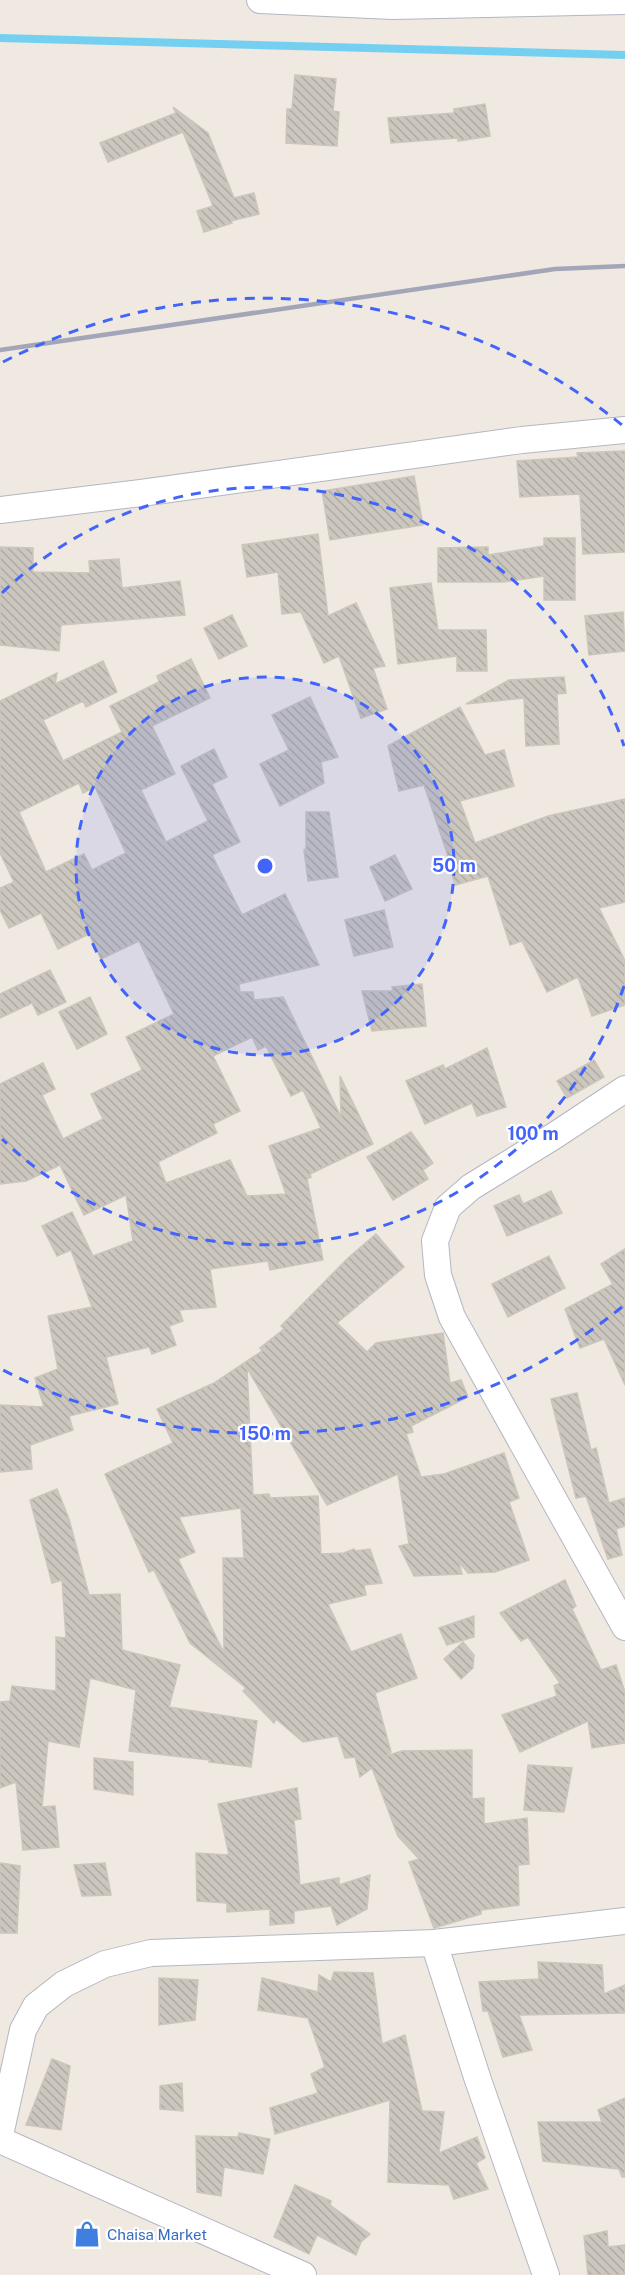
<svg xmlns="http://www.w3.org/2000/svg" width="625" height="2275" font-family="'Public Sans',sans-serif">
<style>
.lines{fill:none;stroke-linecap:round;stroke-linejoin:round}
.stream{stroke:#75cff0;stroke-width:8}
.building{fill:url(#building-back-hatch);stroke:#cbc5ba;stroke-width:1.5;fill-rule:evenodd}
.minor-casing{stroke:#b4b7c1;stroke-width:28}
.minor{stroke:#fff;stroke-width:26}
.rail{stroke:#a3a6b8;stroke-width:4.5}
.ring{fill:none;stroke:#4264fb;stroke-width:3;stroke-dasharray:10 8}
.labels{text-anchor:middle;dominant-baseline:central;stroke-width:4.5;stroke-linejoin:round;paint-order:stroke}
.shop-label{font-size:15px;fill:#366cbe;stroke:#fff;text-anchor:start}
.centre{fill:#4264fb;stroke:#fff;stroke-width:3}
.ring-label{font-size:18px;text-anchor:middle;font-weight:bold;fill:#4264fb;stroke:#fff;stroke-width:4.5;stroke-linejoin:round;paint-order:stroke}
</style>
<defs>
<pattern id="building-back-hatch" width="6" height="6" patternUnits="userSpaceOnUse" patternTransform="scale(1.5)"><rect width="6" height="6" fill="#cbc7bf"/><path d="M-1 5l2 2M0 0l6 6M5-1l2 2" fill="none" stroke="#afaba4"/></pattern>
</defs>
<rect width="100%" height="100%" fill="#efe9e1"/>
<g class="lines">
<!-- stream -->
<path class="stream" d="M 0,38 L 625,55"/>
</g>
<!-- building -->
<g class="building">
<path d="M 295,75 L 336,79 L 333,111 L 339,112 L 337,146 L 286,143 L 287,109 L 292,109 Z"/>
<path d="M 485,104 L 490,136 L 458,141 L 458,138 L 391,143 L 388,118 L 454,113 L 454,109 Z"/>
<path d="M 173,107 L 208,133 L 234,198 L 254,193 L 259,214 L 231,221 L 232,223 L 204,232 L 197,211 L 213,206 L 183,132 L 108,162 L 100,143 L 176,113 Z"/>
<path d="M 625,451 L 625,552 L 583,554 L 580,494 L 520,497 L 517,461 L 578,457 L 577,453 Z"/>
<path d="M 414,476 L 423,525 L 330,540 L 322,491 Z"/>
<path d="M 318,534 L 328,616 L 356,603 L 385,666 L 373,668 L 387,709 L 361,718 L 339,656 L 324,663 L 301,612 L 282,614 L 278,572 L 247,577 L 242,545 Z"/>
<path d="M 544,538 L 575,538 L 575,600 L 544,600 L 544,576 L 504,582 L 438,582 L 438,548 L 488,547 L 488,555 L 544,546 Z"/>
<path d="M 0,547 L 33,548 L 33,572 L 90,573 L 89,561 L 119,559 L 122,588 L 180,581 L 185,615 L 61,625 L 59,651 L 0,645 Z"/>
<path d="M 431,583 L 438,630 L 486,630 L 487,671 L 457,671 L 457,656 L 398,664 L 390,588 Z"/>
<path d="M 623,612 L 625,651 L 589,655 L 585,616 Z"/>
<path d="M 232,615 L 247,646 L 219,659 L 204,628 Z"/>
<path d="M 191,659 L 210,698 L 152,726 L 175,774 L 141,790 L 166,842 L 208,821 L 181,766 L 214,749 L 227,777 L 212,784 L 240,842 L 212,855 L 242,915 L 285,894 L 319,965 L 239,984 L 240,992 L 253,992 L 254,1000 L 283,997 L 341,1117 L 340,1076 L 373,1144 L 310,1174 L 311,1177 L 307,1179 L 323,1260 L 270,1270 L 268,1261 L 210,1269 L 216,1307 L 179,1310 L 183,1321 L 169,1326 L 176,1345 L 152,1354 L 149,1347 L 106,1357 L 118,1404 L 69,1416 L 73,1430 L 30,1445 L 32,1469 L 0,1472 L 0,1405 L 44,1407 L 35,1378 L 58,1369 L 48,1316 L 92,1307 L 71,1250 L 57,1256 L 42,1226 L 72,1212 L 93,1256 L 133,1241 L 126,1195 L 84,1215 L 60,1165 L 26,1181 L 0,1184 L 0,1084 L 43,1063 L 55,1089 L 42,1095 L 63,1139 L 103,1119 L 91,1094 L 142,1070 L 126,1037 L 174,1014 L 139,941 L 101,959 L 89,934 L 58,949 L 41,913 L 9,928 L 0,910 L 0,888 L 14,882 L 0,853 L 0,701 L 57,673 L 55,684 L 103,661 L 117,692 L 86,707 L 83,701 L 43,720 L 63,761 L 122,732 L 110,706 L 159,682 L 157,676 ZM 79,783 L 83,793 L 95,787 L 126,853 L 92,870 L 84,854 L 46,872 L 19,812 ZM 252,1037 L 258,1050 L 266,1046 L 291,1096 L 303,1090 L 321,1128 L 269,1146 L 286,1194 L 247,1196 L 230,1160 L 166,1183 L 158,1162 L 217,1133 L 213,1124 L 240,1111 L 213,1056 Z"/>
<path d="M 564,677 L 566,693 L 557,694 L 559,744 L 526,746 L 524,698 L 466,704 L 509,680 Z"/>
<path d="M 310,697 L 338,757 L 321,762 L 324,783 L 280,806 L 260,764 L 289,750 L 272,715 Z"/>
<path d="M 460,707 L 485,755 L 504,750 L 514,786 L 460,801 L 475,843 L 548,816 L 625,799 L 625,902 L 599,908 L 625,961 L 625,1005 L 592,1016 L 578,977 L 547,992 L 522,941 L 510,945 L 488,876 L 455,885 L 447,853 L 424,785 L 399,791 L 388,746 Z"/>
<path d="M 306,812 L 329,812 L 338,877 L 308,881 L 304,850 L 306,849 Z"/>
<path d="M 395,855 L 412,889 L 385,901 L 370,867 Z"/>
<path d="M 384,910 L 393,947 L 354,956 L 345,920 Z"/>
<path d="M 50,970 L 66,1002 L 38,1015 L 32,1003 L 0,1018 L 0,994 Z"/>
<path d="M 422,984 L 426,1026 L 372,1031 L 362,991 L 393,991 L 392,987 Z"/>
<path d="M 90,997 L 107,1034 L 77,1049 L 59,1012 Z"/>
<path d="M 487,1048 L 506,1107 L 477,1116 L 472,1103 L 425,1124 L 406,1081 L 443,1065 L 445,1069 Z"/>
<path d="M 594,1060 L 604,1077 L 567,1098 L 557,1081 Z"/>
<path d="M 411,1132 L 433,1163 L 423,1170 L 428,1179 L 393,1200 L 367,1157 Z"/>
<path d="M 551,1191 L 562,1213 L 507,1236 L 494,1206 L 519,1195 L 523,1204 Z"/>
<path d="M 376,1234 L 404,1267 L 337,1323 L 367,1352 L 376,1343 L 443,1333 L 450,1383 L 461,1380 L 468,1397 L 411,1426 L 413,1432 L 406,1434 L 421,1477 L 444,1474 L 504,1453 L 519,1498 L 509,1502 L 529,1560 L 495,1572 L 468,1573 L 459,1562 L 462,1574 L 414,1576 L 399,1546 L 409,1544 L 398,1474 L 327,1505 L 247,1368 L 253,1495 L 269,1494 L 270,1498 L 318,1496 L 321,1554 L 344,1553 L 354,1549 L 355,1551 L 370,1549 L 382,1583 L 364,1585 L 366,1595 L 328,1604 L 351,1652 L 401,1634 L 417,1678 L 375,1693 L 391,1752 L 386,1756 L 402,1751 L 472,1750 L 472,1799 L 484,1798 L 484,1824 L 527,1818 L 529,1864 L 518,1865 L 519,1905 L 481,1910 L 481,1914 L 434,1928 L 409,1862 L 419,1859 L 398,1836 L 372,1768 L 360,1777 L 355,1757 L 345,1758 L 338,1736 L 303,1742 L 276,1719 L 274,1723 L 243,1691 L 246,1688 L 190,1643 L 154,1570 L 149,1572 L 105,1474 L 173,1443 L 157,1409 L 214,1383 L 262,1351 L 260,1348 L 284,1329 L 281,1326 L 348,1258 ZM 241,1508 L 244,1558 L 223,1558 L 224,1653 L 178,1559 L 195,1552 L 179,1517 Z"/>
<path d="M 625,1249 L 625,1385 L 604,1339 L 580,1348 L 565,1309 L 613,1284 L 601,1264 Z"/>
<path d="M 549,1256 L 565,1288 L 508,1317 L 492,1284 Z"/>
<path d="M 577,1393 L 591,1450 L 596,1448 L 609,1503 L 625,1498 L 625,1526 L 616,1529 L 622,1555 L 608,1559 L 586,1496 L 576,1498 L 551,1399 Z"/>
<path d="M 57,1489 L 69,1519 L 89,1595 L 120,1594 L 122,1650 L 180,1665 L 169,1707 L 257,1721 L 251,1767 L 209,1762 L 210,1760 L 129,1751 L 136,1690 L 90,1678 L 79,1747 L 48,1741 L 42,1807 L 55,1806 L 59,1847 L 23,1850 L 16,1782 L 0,1788 L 0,1702 L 10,1701 L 12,1686 L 56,1691 L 56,1637 L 66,1638 L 62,1580 L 52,1583 L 30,1500 Z"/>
<path d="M 565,1580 L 576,1606 L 572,1609 L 601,1670 L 616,1665 L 625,1692 L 625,1743 L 592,1748 L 588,1721 L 520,1752 L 502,1715 L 557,1696 L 554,1686 L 560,1683 L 528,1637 L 521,1641 L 500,1613 Z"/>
<path d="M 474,1616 L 474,1637 L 447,1645 L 439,1628 Z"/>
<path d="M 463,1642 L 474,1655 L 473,1668 L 461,1679 L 444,1659 Z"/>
<path d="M 94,1758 L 133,1762 L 133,1795 L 94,1789 Z"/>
<path d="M 528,1765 L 572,1768 L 564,1812 L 524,1810 Z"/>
<path d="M 297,1788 L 301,1819 L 294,1820 L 300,1885 L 339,1878 L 339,1885 L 370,1875 L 367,1909 L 337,1925 L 331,1906 L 294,1911 L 294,1923 L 270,1925 L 270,1909 L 227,1912 L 227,1903 L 197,1901 L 196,1853 L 229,1855 L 218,1804 Z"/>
<path d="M 0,1863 L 20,1866 L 17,1933 L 0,1933 Z"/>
<path d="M 105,1863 L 111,1895 L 82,1896 L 74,1865 Z"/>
<path d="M 538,1962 L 602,1965 L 604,1994 L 625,1985 L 625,2013 L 519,2015 L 532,2050 L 503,2057 L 488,2011 L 483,2011 L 479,1982 L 539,1979 Z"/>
<path d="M 334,1972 L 373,1973 L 382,2044 L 405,2035 L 422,2111 L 444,2112 L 439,2153 L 477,2137 L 485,2158 L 476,2163 L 488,2189 L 454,2199 L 449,2185 L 388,2182 L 390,2100 L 275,2134 L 270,2108 L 318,2093 L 311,2074 L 325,2067 L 308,2018 L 258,2010 L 262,1978 L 318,1992 L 319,1975 L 331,1982 Z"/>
<path d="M 159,1978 L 198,1980 L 195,2020 L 159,2025 Z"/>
<path d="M 52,2059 L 70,2066 L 61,2130 L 26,2125 Z"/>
<path d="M 182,2083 L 183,2111 L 160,2109 L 160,2086 Z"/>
<path d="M 625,2098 L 625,2177 L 622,2177 L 619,2169 L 543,2161 L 538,2122 L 602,2122 L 598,2110 Z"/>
<path d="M 239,2133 L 270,2139 L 263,2174 L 224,2167 L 221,2196 L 197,2192 L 196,2136 L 238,2137 Z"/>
<path d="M 295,2185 L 331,2201 L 330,2205 L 370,2234 L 361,2242 L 356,2255 L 317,2235 L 309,2254 L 274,2237 Z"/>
<path d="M 607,2231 L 608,2247 L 625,2245 L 625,2275 L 588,2275 L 584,2236 Z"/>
</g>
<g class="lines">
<!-- minor casing -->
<g class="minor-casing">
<g id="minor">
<path d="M 260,0 L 393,6 L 625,1"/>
<path d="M 0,510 L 141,493 L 522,440 L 625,430"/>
<path d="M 625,1089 L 554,1136 L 471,1187 L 448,1207 L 435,1241 L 438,1275 L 452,1317 L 625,1627"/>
<path d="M 434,1943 L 478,2080 L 546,2275"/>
<path d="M 0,2135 L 23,2030 L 36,2006 L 64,1984 L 105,1964 L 151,1953 L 434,1943 L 625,1921"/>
<path d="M 0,2140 L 303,2275"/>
</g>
</g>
<!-- minor -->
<use href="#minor" class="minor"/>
<!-- rail -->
<path class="rail" d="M 0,350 L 555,269 L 625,266"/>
</g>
<!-- distance rings -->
<circle cx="265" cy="866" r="189" fill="#4264fb" fill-opacity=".12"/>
<g class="ring">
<circle cx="265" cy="866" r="189"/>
<path d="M624 986A379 379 0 0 1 2 1139M2 593A379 379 0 0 1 624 746"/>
<path d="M622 1307A568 568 0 0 1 3 1370M3 362A568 568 0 0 1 622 425"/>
</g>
<!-- icons -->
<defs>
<g id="shop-bare" transform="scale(2.07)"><path d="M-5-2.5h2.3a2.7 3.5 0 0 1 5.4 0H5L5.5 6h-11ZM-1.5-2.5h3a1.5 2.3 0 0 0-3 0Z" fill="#3f7fe0" stroke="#fff" stroke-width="2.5" paint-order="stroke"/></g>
</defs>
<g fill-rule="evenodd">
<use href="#shop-bare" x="87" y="2234"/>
</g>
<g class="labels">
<!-- shop labels -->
<g class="shop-label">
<text x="107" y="2234">Chaisa Market</text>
</g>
</g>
<circle cx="265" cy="866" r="9" class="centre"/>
<g class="ring-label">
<text x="454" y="872">50 m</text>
<text x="533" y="1140">100 m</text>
<text x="265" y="1440">150 m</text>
</g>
</svg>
